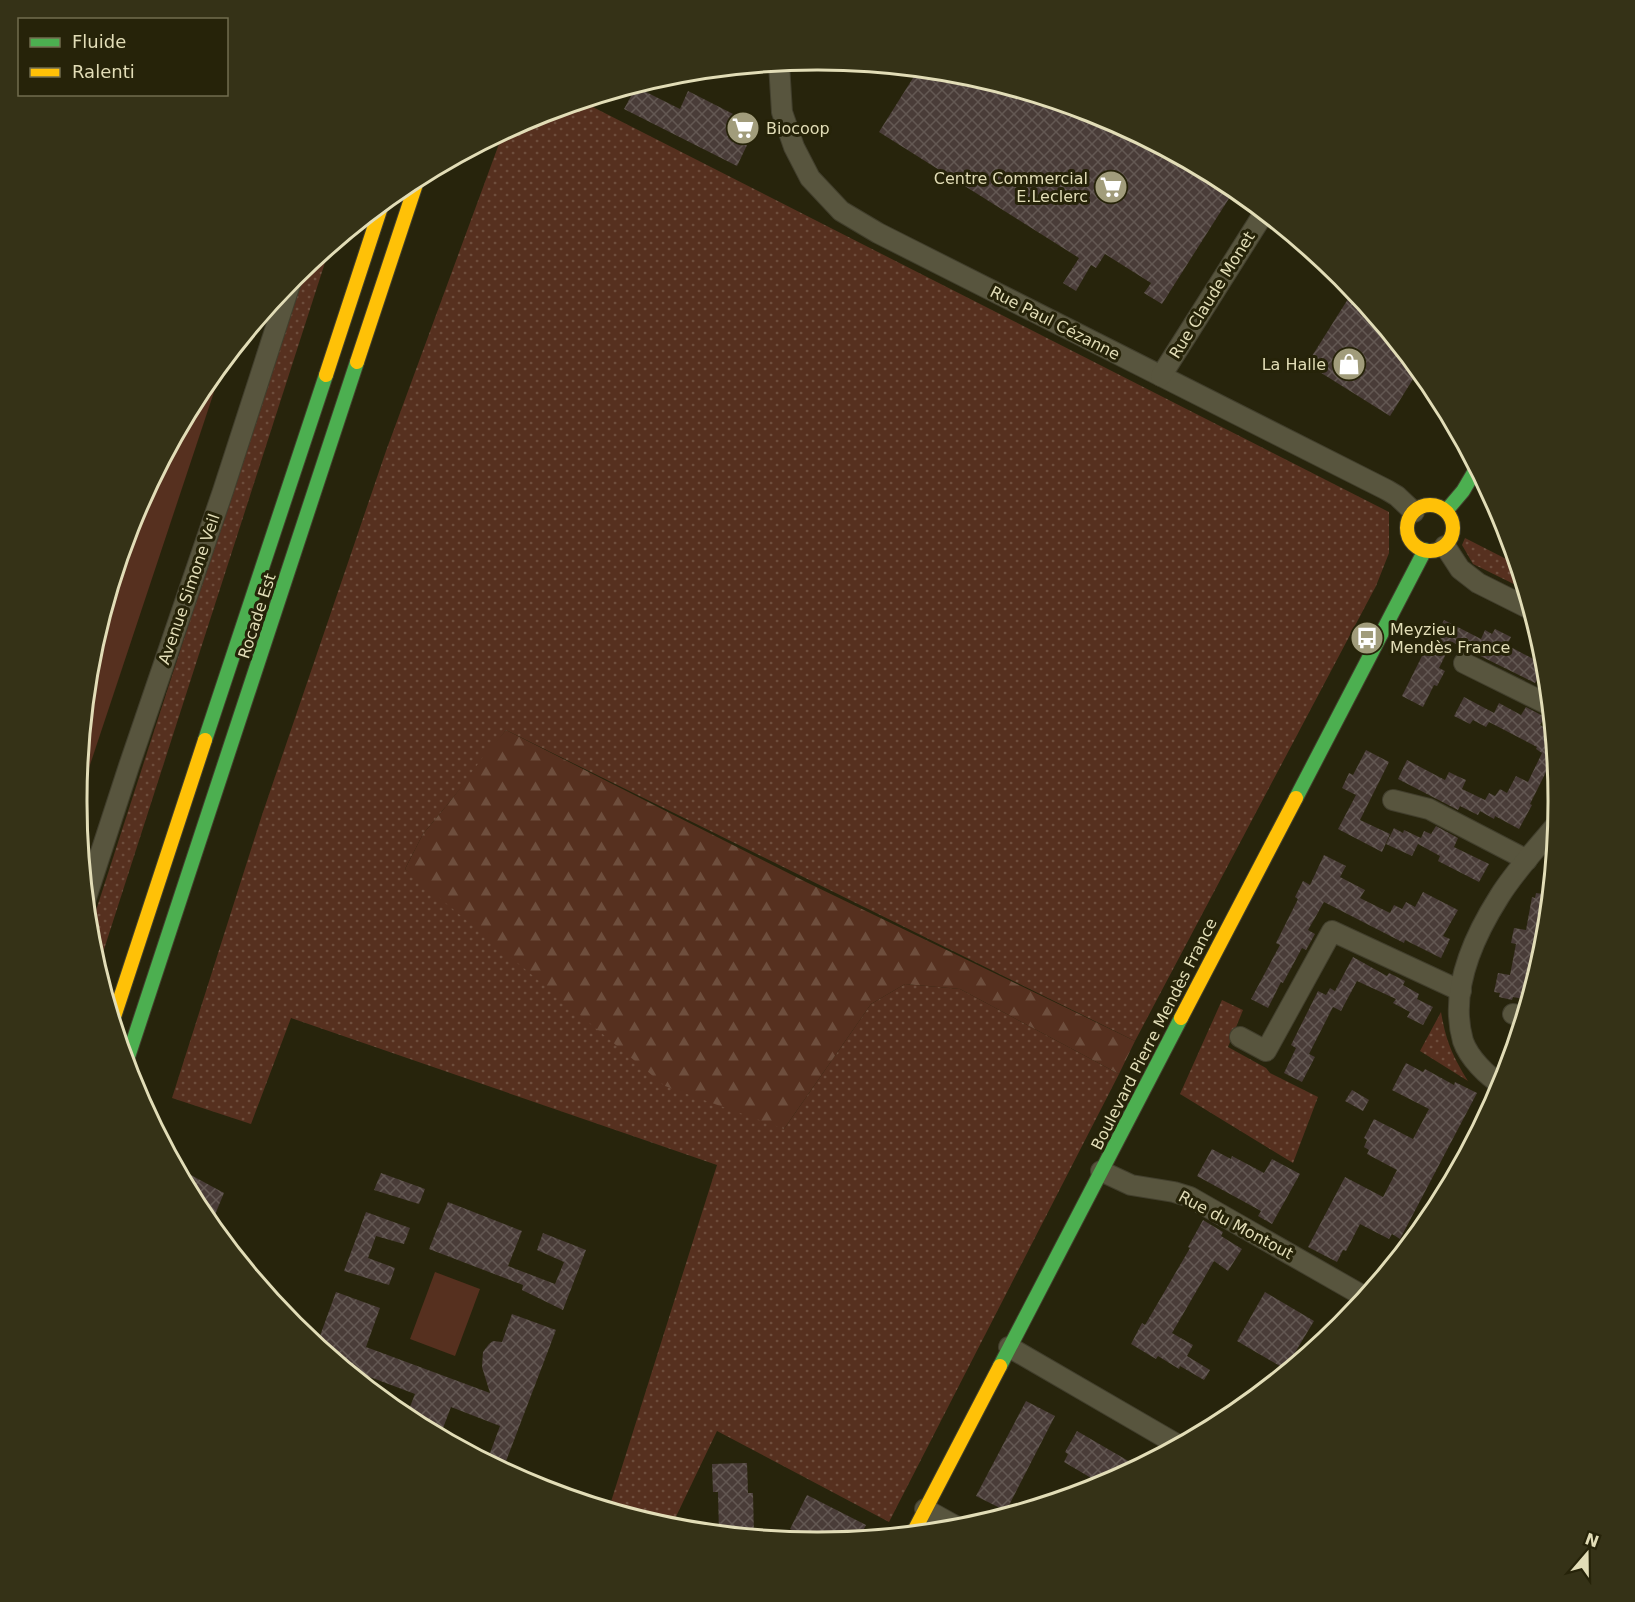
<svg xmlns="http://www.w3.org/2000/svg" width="1635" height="1602" font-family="'DejaVu Sans',sans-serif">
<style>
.grass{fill:url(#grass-dots)}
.forest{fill:url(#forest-firs)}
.pitch{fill:#56301f}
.building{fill:url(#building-cross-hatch)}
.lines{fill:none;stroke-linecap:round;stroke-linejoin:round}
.street-casing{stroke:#423f2d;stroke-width:22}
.fast-casing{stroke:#423f2d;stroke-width:16}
.slow-casing{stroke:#423f2d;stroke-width:16}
.street{stroke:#58553e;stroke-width:20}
.fast{stroke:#4caf50;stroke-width:14}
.slow{stroke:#ffc107;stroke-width:14}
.labels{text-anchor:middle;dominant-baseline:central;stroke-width:6;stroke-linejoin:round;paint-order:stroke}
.poi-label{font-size:16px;fill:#e2ddb7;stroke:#262309;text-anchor:start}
.street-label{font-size:16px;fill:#e2ddb7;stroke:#262309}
.rim{fill:none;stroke:#e2ddb7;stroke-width:3}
</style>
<defs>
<pattern id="grass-dots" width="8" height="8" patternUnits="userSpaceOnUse" patternTransform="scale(1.5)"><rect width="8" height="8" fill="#56301f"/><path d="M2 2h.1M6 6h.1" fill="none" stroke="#6e4e3d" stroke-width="1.8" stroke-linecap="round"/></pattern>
<pattern id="forest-firs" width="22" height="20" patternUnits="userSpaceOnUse" patternTransform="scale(1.5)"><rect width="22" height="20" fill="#56301f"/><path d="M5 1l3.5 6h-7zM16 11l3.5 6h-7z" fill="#6e4e3d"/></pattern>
<pattern id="building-cross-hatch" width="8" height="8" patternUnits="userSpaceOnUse" patternTransform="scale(1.5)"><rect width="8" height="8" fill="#493c38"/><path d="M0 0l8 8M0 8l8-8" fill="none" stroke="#635853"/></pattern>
</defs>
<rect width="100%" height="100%" fill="#27240c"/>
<!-- grass -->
<g class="grass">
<path d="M 583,102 L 1389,512 L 1389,553 L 1376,586 L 1135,1041 L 506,730 L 452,799 L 423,834 L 405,869 L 784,1129 L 871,1004 L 905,984 L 960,989 L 1119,1074 L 889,1522 L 717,1431 L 671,1527 L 609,1508 L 717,1165 L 291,1018 L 251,1124 L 172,1098 L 262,815 L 386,451 L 503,133 L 534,116 Z"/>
<path d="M 330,247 L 98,968 L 91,945 L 89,932 L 304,268 Z"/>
<path d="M 1465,538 L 1516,564 L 1524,589 L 1473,564 L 1462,545 Z"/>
<path d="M 1222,1000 L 1243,1010 L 1228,1047 L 1266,1068 L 1270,1073 L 1318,1097 L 1293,1163 L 1180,1094 Z"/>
<path d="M 1441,1012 C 1446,1041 1452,1055 1468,1081 L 1420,1051 Z"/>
</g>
<!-- forest -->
<path class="forest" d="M 506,730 L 806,882 L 1135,1041 L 1119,1074 L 960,989 L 905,984 L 871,1004 L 784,1129 L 665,1086 L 405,869 L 423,834 L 452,799 L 483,757 Z"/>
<!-- pitch -->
<g class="pitch">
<path d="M 218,369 L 220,374 L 77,804 L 91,656 L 133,517 L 202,389 Z"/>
<path d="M 435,1272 L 480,1289 L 455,1356 L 410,1339 Z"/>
</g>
<!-- building -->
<g class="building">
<path d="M 918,70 L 962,74 L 1005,87 L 1020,97 L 1023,93 L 1101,117 L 1229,185 L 1235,189 L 1162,304 L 1144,293 L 1151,283 L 1105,254 L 1096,268 L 1091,265 L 1076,291 L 1063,283 L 1079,258 L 879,132 Z"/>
<path d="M 636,87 L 680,109 L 688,91 L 737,116 L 729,131 L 749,141 L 737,166 L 624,109 Z"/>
<path d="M 1353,291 L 1418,371 L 1390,416 L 1307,364 Z"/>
<path d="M 1444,620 L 1481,639 L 1485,630 L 1492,634 L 1495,629 L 1511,637 L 1507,645 L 1537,661 L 1542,650 L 1547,685 L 1537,680 L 1535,683 L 1452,642 L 1439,668 L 1445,671 L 1437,686 L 1434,685 L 1423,707 L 1402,696 L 1424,652 L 1427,654 Z"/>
<path d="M 1464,697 L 1494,713 L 1499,703 L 1521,715 L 1526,707 L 1545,717 L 1540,725 L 1547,729 L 1546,731 L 1552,734 L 1554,759 L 1553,758 L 1530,804 L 1532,805 L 1519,829 L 1495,816 L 1494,819 L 1480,811 L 1478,815 L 1460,806 L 1458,810 L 1398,779 L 1407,760 L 1445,780 L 1449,772 L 1457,776 L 1466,780 L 1462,789 L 1485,800 L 1489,793 L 1495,796 L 1500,789 L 1507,793 L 1516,776 L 1528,782 L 1542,753 L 1536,749 L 1537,747 L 1489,722 L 1491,719 L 1486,727 L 1473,720 L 1470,724 L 1454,716 Z"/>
<path d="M 1366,750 L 1389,762 L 1360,820 L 1390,834 L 1382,852 L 1338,829 L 1356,795 L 1342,788 L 1349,773 L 1353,775 Z"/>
<path d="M 1436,826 L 1458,838 L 1454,847 L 1489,864 L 1479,882 L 1438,861 L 1440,856 L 1418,844 L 1412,856 L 1386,844 L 1394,828 L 1403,833 L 1404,830 L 1421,838 L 1424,831 L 1431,834 Z"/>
<path d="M 1324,855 L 1346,866 L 1340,877 L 1365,890 L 1360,898 L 1390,913 L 1394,905 L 1402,909 L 1406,902 L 1415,907 L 1423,892 L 1458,910 L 1443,936 L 1450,939 L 1441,958 L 1405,940 L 1404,943 L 1324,902 L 1308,930 L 1315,934 L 1306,950 L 1302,948 L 1283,983 L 1281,982 L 1268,1008 L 1251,999 L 1280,945 L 1276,943 L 1298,899 L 1295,897 L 1303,881 L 1310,885 Z"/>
<path d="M 1536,893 L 1549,895 L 1545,933 L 1539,932 L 1531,977 L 1535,977 L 1528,1000 L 1513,997 L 1512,1000 L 1499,997 L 1500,993 L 1494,992 L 1498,973 L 1510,975 L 1516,944 L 1511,943 L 1514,928 L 1526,930 L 1532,897 L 1535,898 Z"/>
<path d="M 1353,957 L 1387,976 L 1389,973 L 1405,981 L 1403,985 L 1419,994 L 1417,999 L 1433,1007 L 1423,1025 L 1407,1017 L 1410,1012 L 1393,1003 L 1396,999 L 1357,981 L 1341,1011 L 1333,1007 L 1309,1054 L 1315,1057 L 1302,1082 L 1284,1073 L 1296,1048 L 1291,1045 L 1318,991 L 1326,995 L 1330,988 L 1335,991 Z"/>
<path d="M 1406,1063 L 1423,1072 L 1425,1069 L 1454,1085 L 1455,1082 L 1477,1093 L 1400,1239 L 1392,1234 L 1389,1239 L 1360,1224 L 1346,1251 L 1343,1250 L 1337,1262 L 1308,1247 L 1345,1177 L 1383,1197 L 1397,1170 L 1367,1154 L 1369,1150 L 1364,1147 L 1367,1140 L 1364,1138 L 1374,1119 L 1413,1139 L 1429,1109 L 1392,1090 Z"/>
<path d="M 1352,1090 L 1369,1100 L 1363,1111 L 1345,1101 Z"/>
<path d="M 1212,1149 L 1231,1159 L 1232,1156 L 1264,1173 L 1272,1159 L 1300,1174 L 1272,1224 L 1258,1216 L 1261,1211 L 1197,1176 Z"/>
<path d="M 178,1168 L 224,1193 L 211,1224 L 201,1212 Z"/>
<path d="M 381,1173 L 425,1189 L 419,1204 L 374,1190 Z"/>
<path d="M 448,1202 L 522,1231 L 508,1266 L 555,1284 L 564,1262 L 537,1250 L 543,1233 L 586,1250 L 563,1310 L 522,1290 L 523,1285 L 429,1249 Z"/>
<path d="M 366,1212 L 410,1228 L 404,1244 L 376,1236 L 368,1258 L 395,1268 L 389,1285 L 344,1271 Z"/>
<path d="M 1203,1220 L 1223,1232 L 1221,1236 L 1242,1249 L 1228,1271 L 1214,1261 L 1172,1333 L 1193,1345 L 1187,1356 L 1210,1370 L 1204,1380 L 1180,1366 L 1179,1369 L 1158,1356 L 1156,1359 L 1131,1344 L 1142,1323 L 1145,1325 L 1190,1248 L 1188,1247 Z"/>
<path d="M 336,1292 L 380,1308 L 366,1347 L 490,1393 L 482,1367 L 483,1352 L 489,1344 L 493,1341 L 502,1342 L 512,1314 L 556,1330 L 503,1469 L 487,1461 L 500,1426 L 451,1407 L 440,1436 L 406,1417 L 415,1394 L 346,1368 L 317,1344 Z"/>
<path d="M 1265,1292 L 1314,1321 L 1285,1369 L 1237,1341 Z"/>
<path d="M 1026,1401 L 1055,1416 L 1006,1511 L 976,1496 Z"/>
<path d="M 1077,1431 L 1137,1466 L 1103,1485 L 1064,1462 L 1068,1454 L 1065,1452 Z"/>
<path d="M 747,1463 L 748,1493 L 753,1493 L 754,1536 L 719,1532 L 718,1492 L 713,1492 L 712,1464 Z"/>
<path d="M 807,1495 L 866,1525 L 859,1538 L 814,1542 L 790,1529 Z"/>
</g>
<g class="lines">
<!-- street casing -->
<g class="street-casing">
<g id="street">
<path d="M 779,64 L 782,112 L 794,147 L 810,178 L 841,211 L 878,233 L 1387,490 L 1397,496 L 1414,512"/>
<path d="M 1161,376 L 1264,213"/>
<path d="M 1445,546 L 1460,569 L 1478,583 L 1530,609"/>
<path d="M 1464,663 L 1549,705"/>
<path d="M 1393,800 L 1429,809 L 1527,860"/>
<path d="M 86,898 L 129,766 L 223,491 L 291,281"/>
<path d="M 1513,1014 L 1523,1016"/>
<path d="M 1240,1037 L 1266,1051 L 1332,931 L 1461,991"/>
<path d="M 1502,1085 C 1487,1076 1469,1058 1463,1041 C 1449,992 1473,938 1499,897 C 1515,871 1537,848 1556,825"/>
<path d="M 1101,1171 L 1131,1185 L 1174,1192 L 1190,1197 L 1365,1297"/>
<path d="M 1009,1347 L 1178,1445"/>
<path d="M 925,1509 L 959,1528"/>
</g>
</g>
<!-- fast casing -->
<g class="fast-casing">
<g id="fast">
<path d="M 1446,511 L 1463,491 L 1476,469"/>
<path d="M 205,740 L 326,375"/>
<path d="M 1296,798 L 1425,550"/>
<path d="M 126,1063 L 357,362"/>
<path d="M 1000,1366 L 1181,1018"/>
</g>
</g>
<!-- slow casing -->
<g class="slow-casing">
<g id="slow">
<path d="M 357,362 L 418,178"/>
<path d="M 326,375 L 382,204"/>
<circle cx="1430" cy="528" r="23"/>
<path d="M 1181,1018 L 1296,798"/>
<path d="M 113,1020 L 205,740"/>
<path d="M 913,1533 L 1000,1366"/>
</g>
</g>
<!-- street -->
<use href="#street" class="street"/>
<!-- fast -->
<use href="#fast" class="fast"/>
<!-- slow -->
<use href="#slow" class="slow"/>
</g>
<!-- icons -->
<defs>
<g id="supermarket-disc" transform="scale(1.725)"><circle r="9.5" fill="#a19c7b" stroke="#262309"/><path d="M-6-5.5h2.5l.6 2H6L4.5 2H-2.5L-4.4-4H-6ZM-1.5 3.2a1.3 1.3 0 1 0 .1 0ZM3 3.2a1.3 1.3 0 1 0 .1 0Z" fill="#fff"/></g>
<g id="shop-disc" transform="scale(1.725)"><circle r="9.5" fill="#a19c7b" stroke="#262309"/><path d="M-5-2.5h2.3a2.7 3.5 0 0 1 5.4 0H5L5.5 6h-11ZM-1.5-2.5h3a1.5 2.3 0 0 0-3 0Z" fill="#fff"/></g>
<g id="bus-disc" transform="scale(1.725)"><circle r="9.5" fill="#a19c7b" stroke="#262309"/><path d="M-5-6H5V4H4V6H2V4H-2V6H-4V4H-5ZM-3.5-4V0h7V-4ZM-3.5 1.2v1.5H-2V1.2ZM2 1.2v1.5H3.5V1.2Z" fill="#fff"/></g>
</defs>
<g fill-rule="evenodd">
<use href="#supermarket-disc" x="743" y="128"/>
<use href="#supermarket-disc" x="1111" y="187"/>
<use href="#shop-disc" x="1349" y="364"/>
<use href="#bus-disc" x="1367" y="638"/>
</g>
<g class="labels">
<!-- poi labels -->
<g class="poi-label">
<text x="766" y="128">Biocoop</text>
<text x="1088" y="178" text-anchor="end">Centre Commercial<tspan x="1088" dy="18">E.Leclerc</tspan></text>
<text x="1326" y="364" text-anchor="end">La Halle</text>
<text x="1390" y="629">Meyzieu<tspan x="1390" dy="18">Mendès France</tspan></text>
</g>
<!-- street labels -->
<g class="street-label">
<text transform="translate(1212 295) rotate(-58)">Rue Claude Monet</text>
<text transform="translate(1055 323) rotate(27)">Rue Paul Cézanne</text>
<text transform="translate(189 589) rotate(-71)">Avenue Simone Veil</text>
<text transform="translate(257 616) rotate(-72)">Rocade Est</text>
<text transform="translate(1154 1034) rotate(-63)">Boulevard Pierre Mendès France</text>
<text transform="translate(1236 1225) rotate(28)">Rue du Montout</text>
</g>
</g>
<!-- crop -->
<path d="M0 0H1635V1602H0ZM817 70H818A730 730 0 0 1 1548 800V802A730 730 0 0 1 818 1532H817A730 730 0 0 1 87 802V800A730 730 0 0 1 817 70Z" fill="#353217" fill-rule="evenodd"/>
<path class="rim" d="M817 70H818A730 730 0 0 1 1548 800V802A730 730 0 0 1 818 1532H817A730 730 0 0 1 87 802V800A730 730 0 0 1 817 70Z"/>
<!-- legend -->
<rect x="18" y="18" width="210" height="78" fill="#262309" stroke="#716d4f" stroke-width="1.5"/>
<rect x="30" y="38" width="30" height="9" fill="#4caf50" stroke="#716d4f" stroke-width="1.5"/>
<text x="72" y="48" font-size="18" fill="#e2ddb7">Fluide</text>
<rect x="30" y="68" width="30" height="9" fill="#ffc107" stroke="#716d4f" stroke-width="1.5"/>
<text x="72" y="78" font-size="18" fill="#e2ddb7">Ralenti</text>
<!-- north arrow -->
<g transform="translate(1587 1554) rotate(20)" stroke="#262309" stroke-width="4.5" paint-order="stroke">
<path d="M0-4.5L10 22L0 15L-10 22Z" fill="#e2ddb7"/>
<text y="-9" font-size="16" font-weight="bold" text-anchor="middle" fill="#e2ddb7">N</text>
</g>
</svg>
